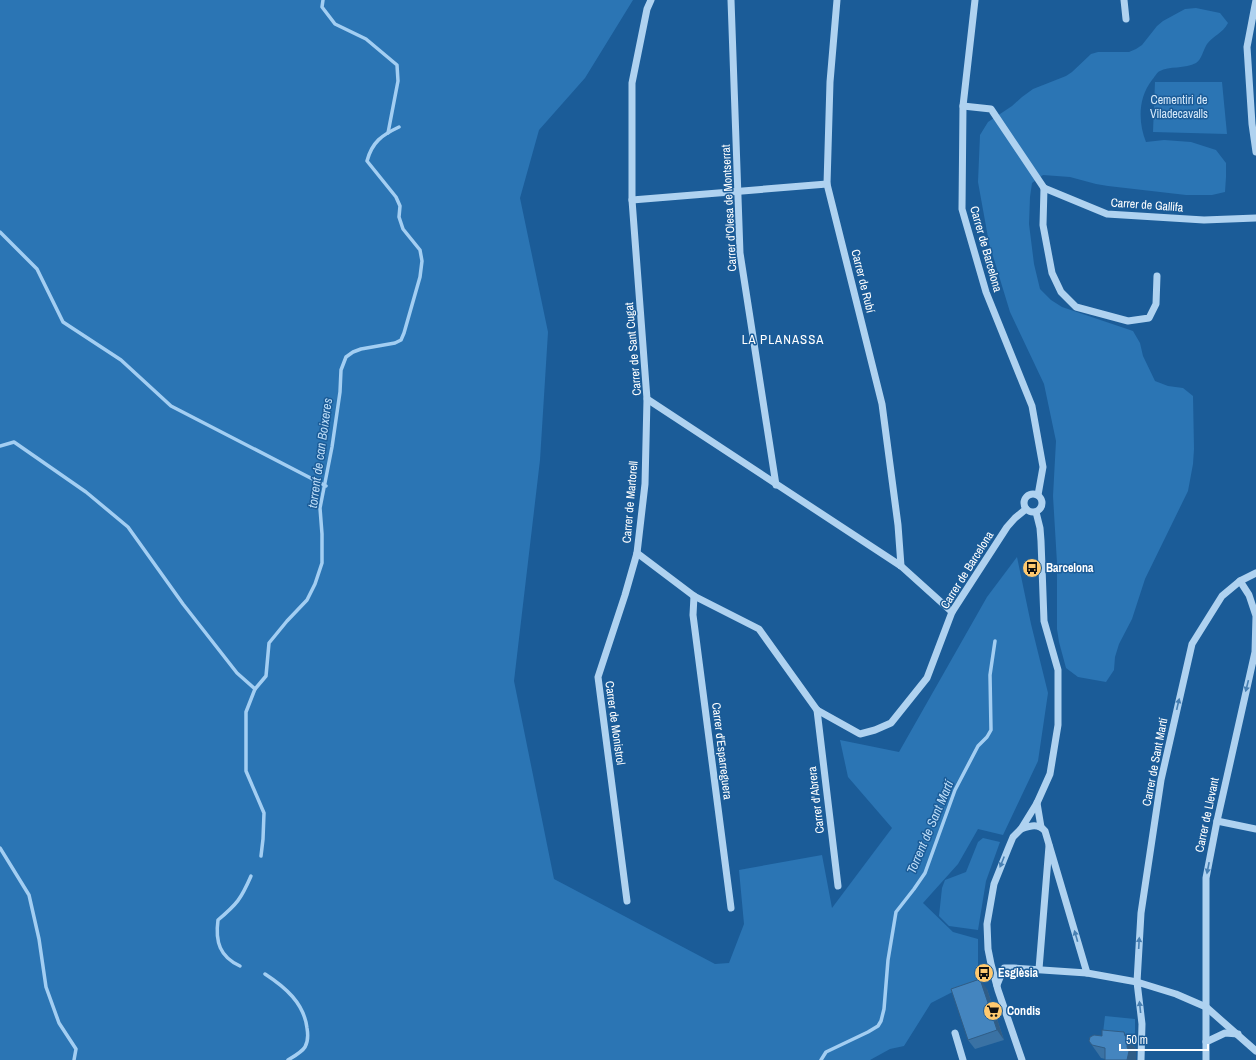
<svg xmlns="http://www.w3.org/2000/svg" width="1256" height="1060" font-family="'Archivo Narrow',sans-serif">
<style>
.green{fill:#2b75b4}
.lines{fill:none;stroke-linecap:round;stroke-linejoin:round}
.stream{stroke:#a3cef2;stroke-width:3.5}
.minor{stroke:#afd2f0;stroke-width:7}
.wall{fill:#3a72a4}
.shaded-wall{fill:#305d86}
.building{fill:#4485bf;stroke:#305d86}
.oneway{fill:#477fb2}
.labels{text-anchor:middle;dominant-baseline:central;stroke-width:3;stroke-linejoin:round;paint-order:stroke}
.park-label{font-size:12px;fill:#d6eafb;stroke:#1b5c98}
.street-label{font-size:12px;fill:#fff;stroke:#1b5c98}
.poi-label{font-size:12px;font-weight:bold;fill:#fff;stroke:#1b5c98;text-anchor:start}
.neighbourhood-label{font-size:13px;letter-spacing:1px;fill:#fff;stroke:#1b5c98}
.water-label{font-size:13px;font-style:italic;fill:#bcdcf7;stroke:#1b5c98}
</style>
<rect width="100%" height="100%" fill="#1b5c98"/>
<!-- green -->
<g class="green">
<path d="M 0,0 L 633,0 L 585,78 L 539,130 L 520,198 L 548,332 L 540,460 L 514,681 L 554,879 L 715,964 L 729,963 L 744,924 L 739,870 L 822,855 L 832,908 L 892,828 L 848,777 L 840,740 L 899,752 L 987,597 L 1017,557 L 1031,624 L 1048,693 L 1038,761 L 1003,835 L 978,829 L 958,864 L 923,903 L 953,932 L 978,939 L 978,979 L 931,1003 L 904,1046 L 890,1049 L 870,1060 L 0,1060 Z"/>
<path d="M 1196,8 L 1220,13 L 1228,23 C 1222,34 1214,35 1207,44 C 1203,50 1202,59 1196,63 C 1186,69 1168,66 1160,71 C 1157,72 1154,78 1152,80 C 1138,98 1138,122 1146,142 L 1164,140 L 1191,142 L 1216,150 L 1226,163 L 1226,177 L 1225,192 L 1212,195 L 1186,195 L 1108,186 L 1096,184 L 1070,177 L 1043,175 L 1032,183 L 1030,197 L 1029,224 L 1034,264 L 1040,289 L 1051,300 L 1062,307 L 1133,331 L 1140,343 L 1143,356 L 1155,381 L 1168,386 L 1183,388 L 1193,396 L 1194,449 L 1193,464 L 1188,491 L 1145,579 L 1132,619 L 1119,644 L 1115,657 L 1114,670 L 1106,682 L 1078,677 L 1066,668 L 1059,642 L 1057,629 L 1057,563 L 1053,496 L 1056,441 L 1044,384 L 1010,312 L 989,243 L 978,182 L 980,135 L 988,122 L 1012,106 L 1022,97 L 1033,89 L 1066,76 L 1072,72 L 1091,54 L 1098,52 L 1129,52 L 1136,49 L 1142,45 L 1157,26 L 1163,21 L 1185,9 Z"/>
<path d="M 1155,82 L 1222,82 L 1227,134 L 1153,132 Z"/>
<path d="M 983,838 L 1000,842 L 986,881 L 978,930 L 949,926 L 939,916 L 942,888 L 945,880 L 966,872 L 978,842 Z"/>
<path d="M 1105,1016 L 1135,1019 L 1135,1045 L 1102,1041 Z"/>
</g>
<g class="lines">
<!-- stream -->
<g class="stream">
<path d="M 323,0 L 322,7 L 335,24 L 366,39 L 397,65 L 398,81 L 388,133"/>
<path d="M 0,232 L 37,269 L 63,322 L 121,360 L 171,406 L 326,486"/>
<path d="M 0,446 L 14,442 L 86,492 L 128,527 L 183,604 L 237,673 L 255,689"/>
<path d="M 0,848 L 29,895 L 39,939 L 46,987 L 59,1023 L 76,1049 L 74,1060"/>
<path d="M 261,856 L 263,839 L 264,813 L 246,771 L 246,712 L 255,689 L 266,676 L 269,643 L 287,621 L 307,600 L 315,584 L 322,563 L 322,534 L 320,508 L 332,447 L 340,392 L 341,370 L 346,357 L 353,352 L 361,349 L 395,343 L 401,340 L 404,333 L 420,277 L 422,261 L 420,250 L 403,229 L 399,217 L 400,206 L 396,197 L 367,161 C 372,142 382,135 399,127"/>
<path d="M 240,966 C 220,957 215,942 218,920 C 237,904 241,899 251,876"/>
<path d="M 265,974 C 285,987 304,1003 307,1028 C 308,1034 308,1042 305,1047 C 302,1052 293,1057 288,1060"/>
<path d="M 821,1060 L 826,1052 L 868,1032 L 878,1026 L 881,1021 L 884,1009 L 888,960 L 896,912 L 914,889 L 925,873 L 955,790 L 978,746 L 987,737 L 991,730 L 990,675 L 995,641"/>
</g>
<!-- minor -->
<g class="minor">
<path d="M 651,0 L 647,9 L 632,83 L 632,200 L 647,399 L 901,566 L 952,612"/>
<path d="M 731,0 L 740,253 L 776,485"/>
<path d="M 837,0 L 830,82 L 827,184 L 882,404 L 898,525 L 901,566"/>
<path d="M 975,0 L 963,106 L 962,209 L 986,292 L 1032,406 L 1043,467 L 1038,495"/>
<path d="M 1124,0 L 1126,19"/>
<path d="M 1256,0 L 1247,47 L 1252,124 L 1256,152"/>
<path d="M 963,106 L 991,109 L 1044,188 L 1107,214 L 1204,220 L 1256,218"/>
<path d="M 1044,188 L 1043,225 L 1052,273 L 1061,292 L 1076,307 L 1128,321 L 1149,318 L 1156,304 L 1157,276"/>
<path d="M 632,200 L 827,184"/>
<circle cx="1033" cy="503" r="9"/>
<path d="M 637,553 L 694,596 L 759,629 L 817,710 L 860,734 L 875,730 L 891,723 L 927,678 L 952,612 L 1007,527 L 1015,518 L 1026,509"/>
<path d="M 694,596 L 693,615 L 731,908"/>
<path d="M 817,710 L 838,886"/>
<path d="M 1037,803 L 1041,827"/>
<path d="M 1217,821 L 1256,829"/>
<path d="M 1021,829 C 1030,826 1038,823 1045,831 L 1087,973"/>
<path d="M 627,901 L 598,677 L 625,595 L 637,553 L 645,484 L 647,399"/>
<path d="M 1039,969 L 1049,846"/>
<path d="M 997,985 L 1004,968 L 1014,968 L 1087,973 L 1137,982 L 1176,994 L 1206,1007 L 1256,1051"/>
<path d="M 955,1033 L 963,1060"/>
<path d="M 1206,1042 L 1225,1033 L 1238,1034"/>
<path d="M 1022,1060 L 998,990 L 991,964 L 988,949 L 987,924 L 994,884 L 1008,849 L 1013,837 L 1021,829 L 1037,803 L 1050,774 L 1058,725 L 1058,670 L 1044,621 L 1041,541 L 1040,528 L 1036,512"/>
<path d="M 1141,1060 L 1142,1024 L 1137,982 L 1141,913 L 1161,780 L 1192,644 L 1222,596 L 1240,581 L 1256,573"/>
<path d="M 1206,1060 L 1206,878 L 1217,821 L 1255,652 L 1256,616 L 1249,595 L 1240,581"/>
</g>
</g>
<!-- wall -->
<g class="wall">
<path d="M 987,989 L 1004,1040 L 975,1049 L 968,1040 Z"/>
<path d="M 1102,1036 L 1128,1036 L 1136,1049 L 1136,1060 L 1105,1059 L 1101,1058 L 1089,1041 Z"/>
</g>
<!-- shaded-wall -->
<g class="shaded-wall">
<path d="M 980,979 L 987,989 L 1004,1040 L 997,1030 Z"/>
<path d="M 1124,1032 L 1127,1038 L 1128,1036 L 1136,1049 L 1136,1060 L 1127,1060 L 1125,1036 Z"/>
</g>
<!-- building -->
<g class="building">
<path d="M 980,979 L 997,1030 L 968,1040 L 951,989 Z"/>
<path d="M 1102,1030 L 1124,1032 L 1125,1036 L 1128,1036 L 1127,1047 L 1129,1051 L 1127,1060 L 1105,1060 L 1105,1048 L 1092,1045 L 1089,1041 L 1090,1037 L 1094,1035 L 1102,1036 Z"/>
</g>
<!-- one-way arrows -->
<defs><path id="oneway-solid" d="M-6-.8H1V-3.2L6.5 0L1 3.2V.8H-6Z"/></defs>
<g class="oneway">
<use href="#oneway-solid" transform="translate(1247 686) rotate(104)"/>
<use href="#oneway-solid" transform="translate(1178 704) rotate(-77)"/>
<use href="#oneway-solid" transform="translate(1002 862) rotate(112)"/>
<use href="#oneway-solid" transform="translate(1208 868) rotate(101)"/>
<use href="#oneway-solid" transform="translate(1076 936) rotate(-106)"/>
<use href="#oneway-solid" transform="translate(1139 943) rotate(-87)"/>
<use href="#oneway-solid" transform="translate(1140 1007) rotate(-96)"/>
</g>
<!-- icons -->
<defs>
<g id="bus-disc" transform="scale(1)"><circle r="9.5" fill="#ffc96f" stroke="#1b5c98"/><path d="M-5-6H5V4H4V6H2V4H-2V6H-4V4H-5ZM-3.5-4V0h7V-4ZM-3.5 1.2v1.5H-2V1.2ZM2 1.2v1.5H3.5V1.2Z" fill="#111"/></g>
<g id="supermarket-disc" transform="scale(1)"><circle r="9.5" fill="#ffc96f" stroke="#1b5c98"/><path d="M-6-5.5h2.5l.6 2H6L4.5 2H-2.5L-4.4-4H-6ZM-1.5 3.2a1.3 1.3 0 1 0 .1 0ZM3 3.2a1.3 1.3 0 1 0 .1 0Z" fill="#111"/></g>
</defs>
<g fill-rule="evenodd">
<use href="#bus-disc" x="1032" y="568"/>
<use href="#bus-disc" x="984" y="973"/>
<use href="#supermarket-disc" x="993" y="1011"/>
</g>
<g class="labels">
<!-- park labels -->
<g class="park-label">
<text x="1179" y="100">Cementiri de<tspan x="1179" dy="14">Viladecavalls</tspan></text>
</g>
<!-- street labels -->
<g class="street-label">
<text transform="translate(1147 205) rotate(4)">Carrer de Gallifa</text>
<text transform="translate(729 208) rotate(-93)">Carrer d'Olesa de Montserrat</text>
<text transform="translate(986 249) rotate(74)">Carrer de Barcelona</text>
<text transform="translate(863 281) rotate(76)">Carrer de Rubí</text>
<text transform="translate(633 349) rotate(-95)">Carrer de Sant Cugat</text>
<text transform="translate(630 502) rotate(-85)">Carrer de Martorell</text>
<text transform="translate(967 570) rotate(-58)">Carrer de Barcelona</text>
<text transform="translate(615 723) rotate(82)">Carrer de Monistrol</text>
<text transform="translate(722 751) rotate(83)">Carrer d'Esparreguera</text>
<text transform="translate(1155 762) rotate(-79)">Carrer de Sant Martí</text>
<text transform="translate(816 800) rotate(-97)">Carrer d'Abrera</text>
<text transform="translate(1207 815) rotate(-78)">Carrer de Llevant</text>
</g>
<!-- poi labels -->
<g class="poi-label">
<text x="1046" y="568">Barcelona</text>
<text x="998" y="973">Esglèsia</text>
<text x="1007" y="1011">Condis</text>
</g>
<!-- neighbourhood labels -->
<g class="neighbourhood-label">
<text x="783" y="339">LA PLANASSA</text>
</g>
<!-- water labels -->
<g class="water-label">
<text transform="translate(320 453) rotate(-82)">torrent de can Boixeres</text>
<text transform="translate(930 827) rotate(-67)">Torrent de Sant Martí</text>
</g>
</g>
<!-- scale -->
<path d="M1120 1044v6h88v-6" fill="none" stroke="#ffffff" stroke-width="2"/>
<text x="1126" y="1044" font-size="12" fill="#ffffff" stroke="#1b5c98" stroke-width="3" paint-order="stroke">50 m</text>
</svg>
